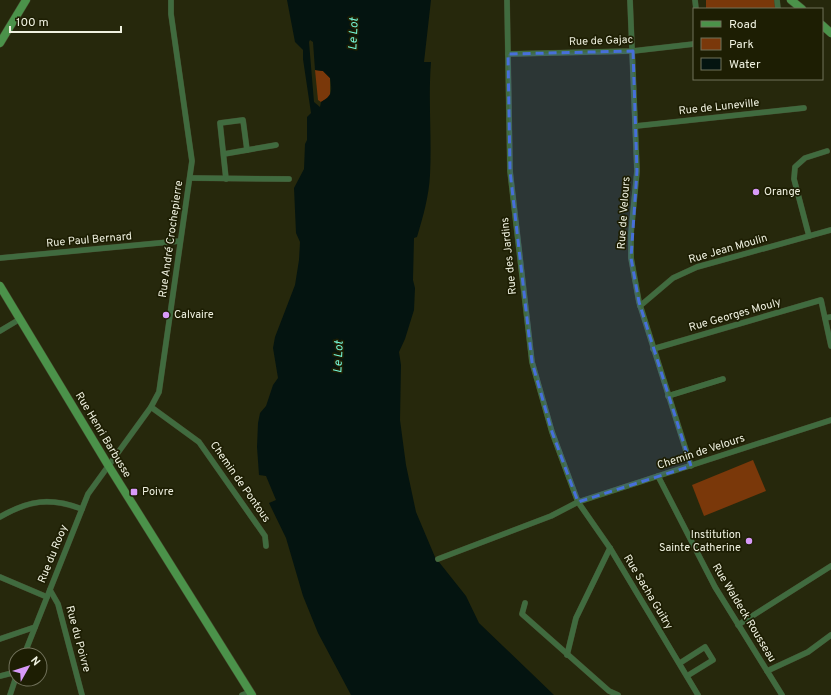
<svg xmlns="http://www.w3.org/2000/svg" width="831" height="695" font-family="Overpass,sans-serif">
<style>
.green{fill:#7a380a}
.water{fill:#041410;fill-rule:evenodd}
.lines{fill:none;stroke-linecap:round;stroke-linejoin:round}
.minor-casing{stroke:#42442a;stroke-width:6}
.secondary-casing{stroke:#42442a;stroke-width:9}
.minor{stroke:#406b3f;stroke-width:5.5}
.secondary{stroke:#4b924a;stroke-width:8}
.marked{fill:#476fda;fill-opacity:0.2;stroke:#476fda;stroke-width:3;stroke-dasharray:8 5;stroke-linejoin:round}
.poi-dot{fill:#d89af8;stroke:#1d1e03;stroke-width:1.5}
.labels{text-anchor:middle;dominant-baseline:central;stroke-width:3.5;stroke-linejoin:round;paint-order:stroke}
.street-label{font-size:11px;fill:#eff1e0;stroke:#1d1e03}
.poi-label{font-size:11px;fill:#eff1e0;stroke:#1d1e03;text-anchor:start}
.water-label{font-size:12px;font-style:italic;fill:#77fbdb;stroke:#1d1e03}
</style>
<rect width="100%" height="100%" fill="#26280c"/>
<!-- green -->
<g class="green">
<rect x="706" y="0" width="69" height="9"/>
<path d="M 315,70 L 323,71 L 330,78 L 330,97 L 321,102 L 318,100 Z"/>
<path d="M 753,460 L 766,491 L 704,516 L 692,485 Z"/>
</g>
<!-- water -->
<path class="water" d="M 287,0 L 431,0 L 424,62 L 431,62 C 428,100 432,137 430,175 C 429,196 423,217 417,237 L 414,238 L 413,280 L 415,288 L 414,310 L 405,339 L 399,352 L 401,365 L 400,420 L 406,465 L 416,512 L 435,557 L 466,596 L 479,623 L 554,695 L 351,695 L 318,633 L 303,596 L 286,538 L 269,503 L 276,500 L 266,476 L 259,475 L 257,447 L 258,423 L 260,413 L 266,406 L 273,385 L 278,378 L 273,348 L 275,337 L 295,285 L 299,260 L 300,242 L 296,233 L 294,188 L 304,169 L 305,144 L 307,140 L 307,117 L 311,113 L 303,59 L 303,50 L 295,42 ZM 310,40 L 313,42 L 315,70 L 323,71 L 330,78 C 332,91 333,95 321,102 L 320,107 L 314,102 L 309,42 Z"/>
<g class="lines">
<!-- minor casing -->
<g class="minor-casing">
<g id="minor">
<path d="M 507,0 L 510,171 L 532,362 L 552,432 L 578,502 L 610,548 L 698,695"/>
<path d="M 630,0 L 637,171 L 631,233 L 631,258 L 639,302 L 691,466"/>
<path d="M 695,0 L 696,9"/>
<path d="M 777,0 L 778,9"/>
<path d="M 508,54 L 633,51 L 694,44"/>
<path d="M 636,126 L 804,108"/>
<path d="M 247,150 L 276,145"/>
<path d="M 224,154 L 247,150 L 243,120 L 220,123 L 226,179"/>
<path d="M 190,178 L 289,179"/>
<path d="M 809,236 L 794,179 L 795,167 L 805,158 L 827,151"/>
<path d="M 0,258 L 180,241"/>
<path d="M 640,306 L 673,278 L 697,267 L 831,230"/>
<path d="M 825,318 L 831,317"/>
<path d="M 0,331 L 20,319"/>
<path d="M 653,349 L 821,300 L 831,346"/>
<path d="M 668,396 L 723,379"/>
<path d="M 151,407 L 199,442 L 265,536 L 266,546"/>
<path d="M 658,476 L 715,587 L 782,695"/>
<path d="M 0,517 C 29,500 50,497 82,509"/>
<path d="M 438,559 L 551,516 L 578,502 L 831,420"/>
<path d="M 0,577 L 47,597"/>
<path d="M 50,590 L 58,604 L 82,695"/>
<path d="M 525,603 L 522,614 L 609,691 L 618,695"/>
<path d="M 738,625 L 831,566"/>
<path d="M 0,639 L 35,627"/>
<path d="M 24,655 L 88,494 L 151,407 L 159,392 L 192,161 L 171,14 L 171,0"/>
<path d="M 567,655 L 576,618 L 610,548"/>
<path d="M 680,663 L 705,647 L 713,660 L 687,676"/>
<path d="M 767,671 L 808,652 L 831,635"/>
<path d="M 0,676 L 16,672"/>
<path d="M 10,695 L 16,677"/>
<path d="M 242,695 L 250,692"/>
</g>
</g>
<!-- secondary casing -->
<g class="secondary-casing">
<g id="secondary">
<path d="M 791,0 L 802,9"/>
<path d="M 822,25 L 831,33"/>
<path d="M 0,43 L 26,0"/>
<path d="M 0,286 L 108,465 L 252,695"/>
</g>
</g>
<!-- minor -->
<use href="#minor" class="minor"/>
<!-- secondary -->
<use href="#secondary" class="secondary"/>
</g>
<!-- marked area -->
<path class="marked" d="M 633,51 L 637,171 L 631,258 L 639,302 L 691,466 L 578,502 L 552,432 L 532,362 L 510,171 L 508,54 Z"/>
<!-- markers -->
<g class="poi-dot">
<circle cx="756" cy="192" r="4"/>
<circle cx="166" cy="315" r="4"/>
<rect x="130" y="488" width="8" height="8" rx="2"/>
<circle cx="749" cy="541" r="4"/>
</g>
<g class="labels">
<!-- street labels -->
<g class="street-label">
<text transform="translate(601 41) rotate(-2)">Rue de Gajac</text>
<text transform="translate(719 107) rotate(-6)">Rue de Luneville</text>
<text transform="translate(624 213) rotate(-86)">Rue de Velours</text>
<text transform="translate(171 239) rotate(-82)">Rue André Crochepierre</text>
<text transform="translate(89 240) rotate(-5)">Rue Paul Bernard</text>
<text transform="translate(728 249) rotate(-16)">Rue Jean Moulin</text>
<text transform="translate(509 256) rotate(-96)">Rue des Jardins</text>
<text transform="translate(735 315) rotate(-16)">Rue Georges Mouly</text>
<text transform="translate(103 435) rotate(59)">Rue Henri Barbusse</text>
<text transform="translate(701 452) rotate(-18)">Chemin de Velours</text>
<text transform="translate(240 482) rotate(55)">Chemin de Pontous</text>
<text transform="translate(53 554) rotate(-68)">Rue du Rooy</text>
<text transform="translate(648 592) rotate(59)">Rue Sacha Guitry</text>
<text transform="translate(744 613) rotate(59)">Rue Waldeck Rousseau</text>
<text transform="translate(78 639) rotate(75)">Rue du Poivre</text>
</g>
<!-- poi labels -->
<g class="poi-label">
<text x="764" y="192">Orange</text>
<text x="174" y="315">Calvaire</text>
<text x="142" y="492">Poivre</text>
<text x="741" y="535" text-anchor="end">Institution<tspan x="741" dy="13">Sainte Catherine</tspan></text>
</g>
<!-- water labels -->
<g class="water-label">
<text transform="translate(354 34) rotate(-87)">Le Lot</text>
<text transform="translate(339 357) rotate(-87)">Le Lot</text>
</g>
</g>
<!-- legend -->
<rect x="693" y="8" width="130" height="72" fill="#1d1e03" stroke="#71725b"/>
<rect x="701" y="21" width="20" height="6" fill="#4b924a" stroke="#71725b"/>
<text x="729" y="28" font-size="12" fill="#eff1e0">Road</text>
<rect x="701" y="38" width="20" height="12" fill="#7a380a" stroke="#71725b"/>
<text x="729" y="48" font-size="12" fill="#eff1e0">Park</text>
<rect x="701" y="58" width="20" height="12" fill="#041410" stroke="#71725b"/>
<text x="729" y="68" font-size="12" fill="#eff1e0">Water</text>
<!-- north arrow -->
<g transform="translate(28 667) rotate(51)"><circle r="19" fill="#1d1e03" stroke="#71725b"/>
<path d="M0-3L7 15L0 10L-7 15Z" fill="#d89af8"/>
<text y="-6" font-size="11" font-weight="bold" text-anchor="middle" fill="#eff1e0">N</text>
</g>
<!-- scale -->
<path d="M10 26v6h111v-6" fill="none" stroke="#eff1e0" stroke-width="2"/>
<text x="16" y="26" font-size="12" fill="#eff1e0" stroke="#1d1e03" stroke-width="3" paint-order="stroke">100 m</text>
</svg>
